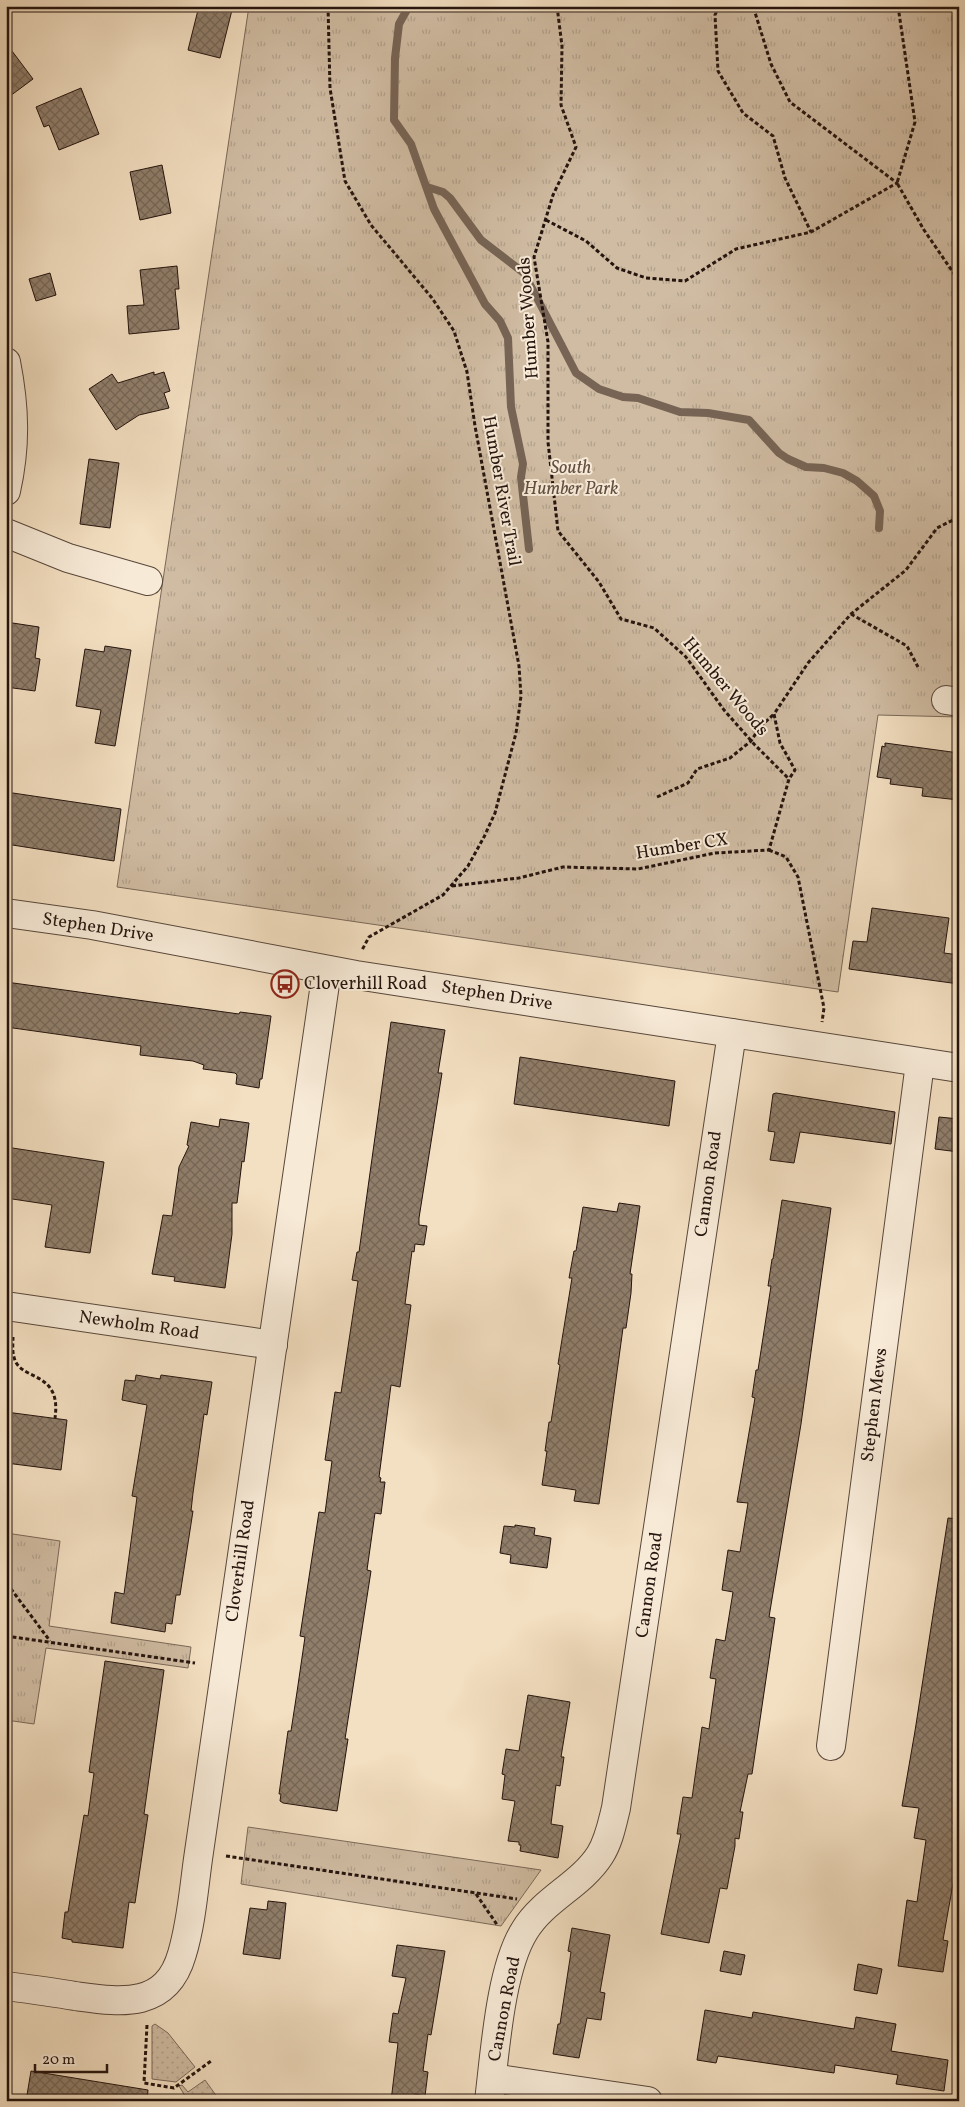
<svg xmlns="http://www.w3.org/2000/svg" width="965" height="2107" font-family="Vollkorn,serif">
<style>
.grass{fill:url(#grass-dots);stroke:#7a6858}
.park{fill:url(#park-tufts);stroke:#7a6858}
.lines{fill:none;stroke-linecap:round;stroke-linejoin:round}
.stream{stroke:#776455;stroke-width:8}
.building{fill:url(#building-cross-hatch);stroke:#25140e}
.minor-casing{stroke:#58473b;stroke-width:30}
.tertiary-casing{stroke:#58473b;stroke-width:30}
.path{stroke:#25140e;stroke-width:3;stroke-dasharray:4 2.5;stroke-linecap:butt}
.minor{stroke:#f7ead7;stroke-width:28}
.tertiary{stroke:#f7ead7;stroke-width:28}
.labels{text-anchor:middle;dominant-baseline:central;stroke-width:4;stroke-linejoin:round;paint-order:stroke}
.street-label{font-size:18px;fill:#25140e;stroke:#f7ead7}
.park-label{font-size:18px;font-style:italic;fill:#614f42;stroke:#f7ead7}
.poi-label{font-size:18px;fill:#25140e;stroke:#f7ead7;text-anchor:start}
</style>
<defs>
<pattern id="grass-dots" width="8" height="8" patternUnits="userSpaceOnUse" patternTransform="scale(1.25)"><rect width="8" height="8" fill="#d0bca3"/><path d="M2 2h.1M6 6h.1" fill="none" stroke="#b2a18b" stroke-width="1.8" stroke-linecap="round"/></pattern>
<pattern id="park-tufts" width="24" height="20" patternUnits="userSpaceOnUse" patternTransform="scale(1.25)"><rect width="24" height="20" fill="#d0bca3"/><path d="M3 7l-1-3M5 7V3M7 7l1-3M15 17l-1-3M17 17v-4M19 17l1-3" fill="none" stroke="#b2a18b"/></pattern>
<pattern id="building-cross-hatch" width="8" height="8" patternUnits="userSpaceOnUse" patternTransform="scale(1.25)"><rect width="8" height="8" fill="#907e6b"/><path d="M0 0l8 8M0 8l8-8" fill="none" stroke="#756656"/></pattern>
</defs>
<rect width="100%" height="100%" fill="#f3dfc1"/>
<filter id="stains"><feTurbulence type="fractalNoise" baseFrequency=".004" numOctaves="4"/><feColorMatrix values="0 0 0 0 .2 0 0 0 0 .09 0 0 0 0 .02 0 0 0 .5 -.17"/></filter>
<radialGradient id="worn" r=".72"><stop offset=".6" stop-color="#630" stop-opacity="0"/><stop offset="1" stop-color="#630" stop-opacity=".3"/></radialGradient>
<!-- grass -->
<g class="grass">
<path d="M 155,2024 L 168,2033 L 195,2067 L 176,2082 L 152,2079 L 152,2026 Z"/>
<path d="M 205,2080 L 220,2101 L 197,2100 L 197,2098 L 185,2096 L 179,2086 L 182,2085 L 188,2092 Z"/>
</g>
<!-- park -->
<g class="park">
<path d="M 249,6 L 959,6 L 959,717 L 878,715 L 838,992 L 117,887 Z"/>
<path d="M 6,1533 L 60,1541 L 49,1626 L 191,1647 L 188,1668 L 46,1648 L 34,1724 L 6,1720 Z"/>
<path d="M 248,1827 L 541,1870 L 501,1926 L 241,1884 Z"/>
</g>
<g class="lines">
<!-- stream -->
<g class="stream">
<path d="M 409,6 L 399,24 L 395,58 L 394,120 L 411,144 L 434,209 L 485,304 L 500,321 L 508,338 L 511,407 L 523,464 L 521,477 L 529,549"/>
<path d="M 427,187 L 443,192 L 450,198 L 481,240 L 524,273 L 576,373 L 599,389 L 623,397 L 638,398 L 680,412 L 708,413 L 749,420 L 779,453 L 788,459 L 806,467 L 824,468 L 843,473 L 857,481 L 874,496 L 880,511 L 879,528"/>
</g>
</g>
<!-- building -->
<g class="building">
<path d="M 199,6 L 233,6 L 220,58 L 188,50 Z"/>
<path d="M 6,43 L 33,79 L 6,99 Z"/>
<path d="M 81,88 L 99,134 L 59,150 L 49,125 L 44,127 L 36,107 Z"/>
<path d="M 162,165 L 171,213 L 140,220 L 130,172 Z"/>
<path d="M 177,266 L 179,289 L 175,289 L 179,329 L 129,334 L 127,306 L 144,305 L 140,270 Z"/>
<path d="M 50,273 L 56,295 L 36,301 L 29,279 Z"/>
<path d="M 154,372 L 154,375 L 164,372 L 170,391 L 164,393 L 169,408 L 139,415 L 116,430 L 89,389 L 112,374 L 118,383 Z"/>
<path d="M 89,459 L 119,463 L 110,528 L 80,524 Z"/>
<path d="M 6,622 L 39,627 L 35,658 L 40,659 L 35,691 L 6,687 Z"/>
<path d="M 105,646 L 131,650 L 115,746 L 95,743 L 101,710 L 76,706 L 85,649 L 104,652 Z"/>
<path d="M 885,743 L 959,753 L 959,800 L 922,796 L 923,788 L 890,784 L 891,779 L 877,777 L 882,746 L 885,747 Z"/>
<path d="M 6,792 L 121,809 L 114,861 L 6,844 Z"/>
<path d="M 872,908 L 949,918 L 944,953 L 959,955 L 959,984 L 849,969 L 853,941 L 867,942 Z"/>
<path d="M 6,982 L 239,1014 L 240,1012 L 271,1016 L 262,1079 L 260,1079 L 259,1088 L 236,1084 L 237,1075 L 235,1073 L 203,1069 L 204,1065 L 193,1061 L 140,1055 L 141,1046 L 6,1027 Z"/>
<path d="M 391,1022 L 445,1030 L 438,1073 L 442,1073 L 419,1218 L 419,1225 L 427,1226 L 424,1245 L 415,1244 L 414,1252 L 412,1251 L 405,1304 L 411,1305 L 400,1387 L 391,1385 L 379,1477 L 381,1478 L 380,1482 L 385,1482 L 381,1514 L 375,1513 L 367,1570 L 371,1571 L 345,1739 L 348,1739 L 337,1811 L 283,1803 L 280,1801 L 281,1794 L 279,1794 L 288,1731 L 291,1731 L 297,1692 L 305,1637 L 300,1636 L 319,1512 L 325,1513 L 332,1461 L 325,1460 L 335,1392 L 341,1393 L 358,1281 L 352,1280 L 357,1252 L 359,1252 Z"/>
<path d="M 520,1057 L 675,1081 L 669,1126 L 514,1104 Z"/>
<path d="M 776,1093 L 895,1112 L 891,1144 L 800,1132 L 794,1163 L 770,1160 L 775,1132 L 768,1131 L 773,1094 Z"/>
<path d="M 939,1117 L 959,1119 L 959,1152 L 935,1149 Z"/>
<path d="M 220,1119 L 249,1123 L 244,1162 L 242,1161 L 237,1203 L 232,1203 L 232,1234 L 225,1288 L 174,1281 L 175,1277 L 152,1274 L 163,1215 L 172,1216 L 179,1167 L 189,1146 L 187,1145 L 191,1122 L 219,1127 Z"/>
<path d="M 6,1147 L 104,1162 L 90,1253 L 45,1247 L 52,1205 L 6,1198 Z"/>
<path d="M 782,1200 L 831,1208 L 801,1424 L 769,1617 L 775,1618 L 752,1774 L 748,1774 L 740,1812 L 743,1812 L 739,1839 L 735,1838 L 735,1846 L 727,1889 L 720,1888 L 709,1943 L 661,1934 L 681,1834 L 677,1834 L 683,1797 L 692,1798 L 702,1727 L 709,1729 L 716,1679 L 710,1678 L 716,1639 L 725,1641 L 733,1592 L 722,1590 L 728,1550 L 740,1552 L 748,1503 L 737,1502 L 755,1398 L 752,1397 L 756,1370 L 758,1370 L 771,1286 L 768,1286 L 772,1259 L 773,1259 Z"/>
<path d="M 619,1203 L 640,1206 L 630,1274 L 632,1274 L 631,1293 L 626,1328 L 623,1328 L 599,1504 L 574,1501 L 576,1490 L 542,1485 L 547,1451 L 545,1451 L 549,1422 L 551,1422 L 560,1365 L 558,1364 L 572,1278 L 569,1278 L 574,1251 L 576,1251 L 583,1207 L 617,1212 Z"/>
<path d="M 136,1375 L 160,1379 L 161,1375 L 212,1382 L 207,1415 L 204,1414 L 193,1493 L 191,1511 L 193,1511 L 180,1595 L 176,1595 L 172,1624 L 166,1623 L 165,1632 L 111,1623 L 115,1592 L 124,1594 L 137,1497 L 132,1496 L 147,1405 L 122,1400 L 125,1380 L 135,1381 Z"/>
<path d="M 6,1412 L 67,1420 L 61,1470 L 6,1463 Z"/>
<path d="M 948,1518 L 959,1519 L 959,1788 L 953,1824 L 959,1825 L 959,1867 L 956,1867 L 943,1940 L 948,1941 L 943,1972 L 898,1966 L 907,1900 L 917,1902 L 926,1840 L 914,1838 L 919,1808 L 902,1806 L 915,1731 Z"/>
<path d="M 515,1525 L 535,1528 L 534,1535 L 551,1538 L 547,1568 L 510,1563 L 511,1555 L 500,1553 L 504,1526 L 515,1527 Z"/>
<path d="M 105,1661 L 164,1670 L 144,1814 L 148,1815 L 139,1876 L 135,1903 L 129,1902 L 123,1948 L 72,1942 L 72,1940 L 62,1938 L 65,1912 L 68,1912 L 84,1815 L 88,1816 L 94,1773 L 89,1772 Z"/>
<path d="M 528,1695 L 570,1702 L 561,1757 L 564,1757 L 560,1786 L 556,1785 L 551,1824 L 563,1826 L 558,1858 L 520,1851 L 521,1845 L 519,1845 L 519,1842 L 508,1841 L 515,1801 L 502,1799 L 505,1775 L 502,1774 L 506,1749 L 519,1751 Z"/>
<path d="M 268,1901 L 286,1903 L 280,1959 L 243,1954 L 250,1908 L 267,1910 Z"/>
<path d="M 572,1928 L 610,1935 L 600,1992 L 605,1993 L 601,2020 L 587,2018 L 579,2058 L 553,2054 L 558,2024 L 560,2024 L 571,1952 L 568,1951 Z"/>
<path d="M 397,1945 L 445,1951 L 431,2035 L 428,2034 L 423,2071 L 428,2072 L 425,2096 L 415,2094 L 414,2101 L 391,2101 L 398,2043 L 389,2042 L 393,2013 L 398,2014 L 406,1978 L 392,1976 Z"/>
<path d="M 724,1951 L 745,1955 L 741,1975 L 720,1971 Z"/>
<path d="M 858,1964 L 882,1969 L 877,1994 L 854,1990 Z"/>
<path d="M 705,2010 L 752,2018 L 753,2012 L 854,2029 L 856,2017 L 896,2024 L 891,2051 L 948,2060 L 944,2091 L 896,2084 L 898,2075 L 835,2065 L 834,2073 L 718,2056 L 716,2063 L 697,2060 Z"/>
<path d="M 31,2071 L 148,2090 L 147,2101 L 26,2101 Z"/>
</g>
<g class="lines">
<!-- minor casing -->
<g class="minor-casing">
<g id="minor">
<path d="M 6,362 C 15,408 16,446 6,491"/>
<path d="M 6,533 L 68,558 L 148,581"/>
<path d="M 946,700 L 959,702"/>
<path d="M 6,1306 L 273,1345"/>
<path d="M 831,1746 L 920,1063"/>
<path d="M 6,1986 C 29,1989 52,1992 75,1996 C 120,2002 166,2010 182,1954 C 192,1921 194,1885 199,1852 L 327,970"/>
<path d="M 492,2078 L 648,2101"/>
<path d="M 489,2101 C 495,2053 500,1969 525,1930 C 544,1899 581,1885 600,1855 C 609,1841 612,1824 616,1808 L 732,1033"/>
</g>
</g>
<!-- tertiary casing -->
<g class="tertiary-casing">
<path id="tertiary" d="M 6,913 L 92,925 L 356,975 L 959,1068"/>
</g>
<!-- path -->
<g class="path">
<path d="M 328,6 L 330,88 L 345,181 L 371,225 L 432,298 L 454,331 L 467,372 L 475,426 L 519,666 L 521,696 L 516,733 L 495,813 L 484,837 L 468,866 L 443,895 L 369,937 L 362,950"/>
<path d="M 557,6 L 562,46 L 561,105 L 576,147 L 553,195 L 534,257 L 548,342 L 548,442 L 558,531 L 599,582 L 621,619 L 654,628 L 686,657 L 724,710 L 754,744 L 789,779"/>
<path d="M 719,6 L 715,15 L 718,71 L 743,113 L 773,136 L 785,178 L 811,232"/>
<path d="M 898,6 L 915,122 L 897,183 L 924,230 L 959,281"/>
<path d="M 546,220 L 586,241 L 617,268 L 646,278 L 685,281 L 736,249 L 811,232 L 897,183 L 790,102 L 771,64 L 753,6"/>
<path d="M 851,614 L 907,646 L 918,667"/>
<path d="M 657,797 L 688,783 L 697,769 L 730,758 L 751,741 L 760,727 L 774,714"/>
<path d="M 769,850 L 786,857 L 798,877 L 824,1008 L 822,1022"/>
<path d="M 452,886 L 519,878 L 563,867 L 638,869 L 715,853 L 769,850 L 789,779 L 795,770 L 780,743 L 774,714 L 808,663 L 851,614 L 906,570 L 937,528 L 959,517"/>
<path d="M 13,1337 C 13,1343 12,1351 14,1357 C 19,1382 62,1369 55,1418"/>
<path d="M 6,1598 L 8,1588 L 11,1589 L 50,1641"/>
<path d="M 6,1636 L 195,1663"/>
<path d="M 226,1856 L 517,1899"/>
<path d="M 476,1894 L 498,1926"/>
<path d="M 147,2025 L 144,2083 L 174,2088 L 211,2061"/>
</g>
<!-- minor -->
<use href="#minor" class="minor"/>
<!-- tertiary -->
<use href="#tertiary" class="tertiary"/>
</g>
<!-- icons -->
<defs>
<g id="bus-ring" transform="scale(1.4375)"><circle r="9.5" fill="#f7ead7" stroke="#8f2418" stroke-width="1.5"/><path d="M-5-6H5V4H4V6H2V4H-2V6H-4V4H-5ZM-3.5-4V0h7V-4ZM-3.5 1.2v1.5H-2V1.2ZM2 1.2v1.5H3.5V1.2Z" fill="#8f2418"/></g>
</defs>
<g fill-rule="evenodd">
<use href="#bus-ring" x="285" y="984"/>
</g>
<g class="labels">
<!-- street labels -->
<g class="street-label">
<text transform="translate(529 318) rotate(-94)">Humber Woods</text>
<text transform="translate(501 491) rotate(80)">Humber River Trail</text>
<text transform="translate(725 687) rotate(50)">Humber Woods</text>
<text transform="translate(682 847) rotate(-9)">Humber CX</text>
<text transform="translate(98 928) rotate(9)">Stephen Drive</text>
<text transform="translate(497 996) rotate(9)">Stephen Drive</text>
<text transform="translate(709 1184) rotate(-82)">Cannon Road</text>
<text transform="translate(139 1326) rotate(8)">Newholm Road</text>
<text transform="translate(875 1405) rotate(-83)">Stephen Mews</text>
<text transform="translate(241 1561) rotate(-82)">Cloverhill Road</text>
<text transform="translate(650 1585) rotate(-82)">Cannon Road</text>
<text transform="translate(505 2009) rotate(-79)">Cannon Road</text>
</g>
<!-- park labels -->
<g class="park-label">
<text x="571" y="468">South<tspan x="571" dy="21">Humber Park</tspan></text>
</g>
<!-- poi labels -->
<g class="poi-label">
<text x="304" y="984">Cloverhill Road</text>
</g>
</g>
<!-- margin -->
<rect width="965" height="2107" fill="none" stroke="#f3dfc1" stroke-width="25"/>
<rect x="8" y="8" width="950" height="2092" fill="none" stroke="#25140e" stroke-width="2.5"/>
<rect x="12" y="12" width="940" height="2082" fill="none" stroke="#25140e"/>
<!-- scale -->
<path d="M35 2064v8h72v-8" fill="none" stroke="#25140e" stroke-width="2.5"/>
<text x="42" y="2064" font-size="15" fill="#25140e" stroke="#f7ead7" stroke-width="4" paint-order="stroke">20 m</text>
<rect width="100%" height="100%" filter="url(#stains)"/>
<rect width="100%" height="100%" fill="url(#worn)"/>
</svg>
